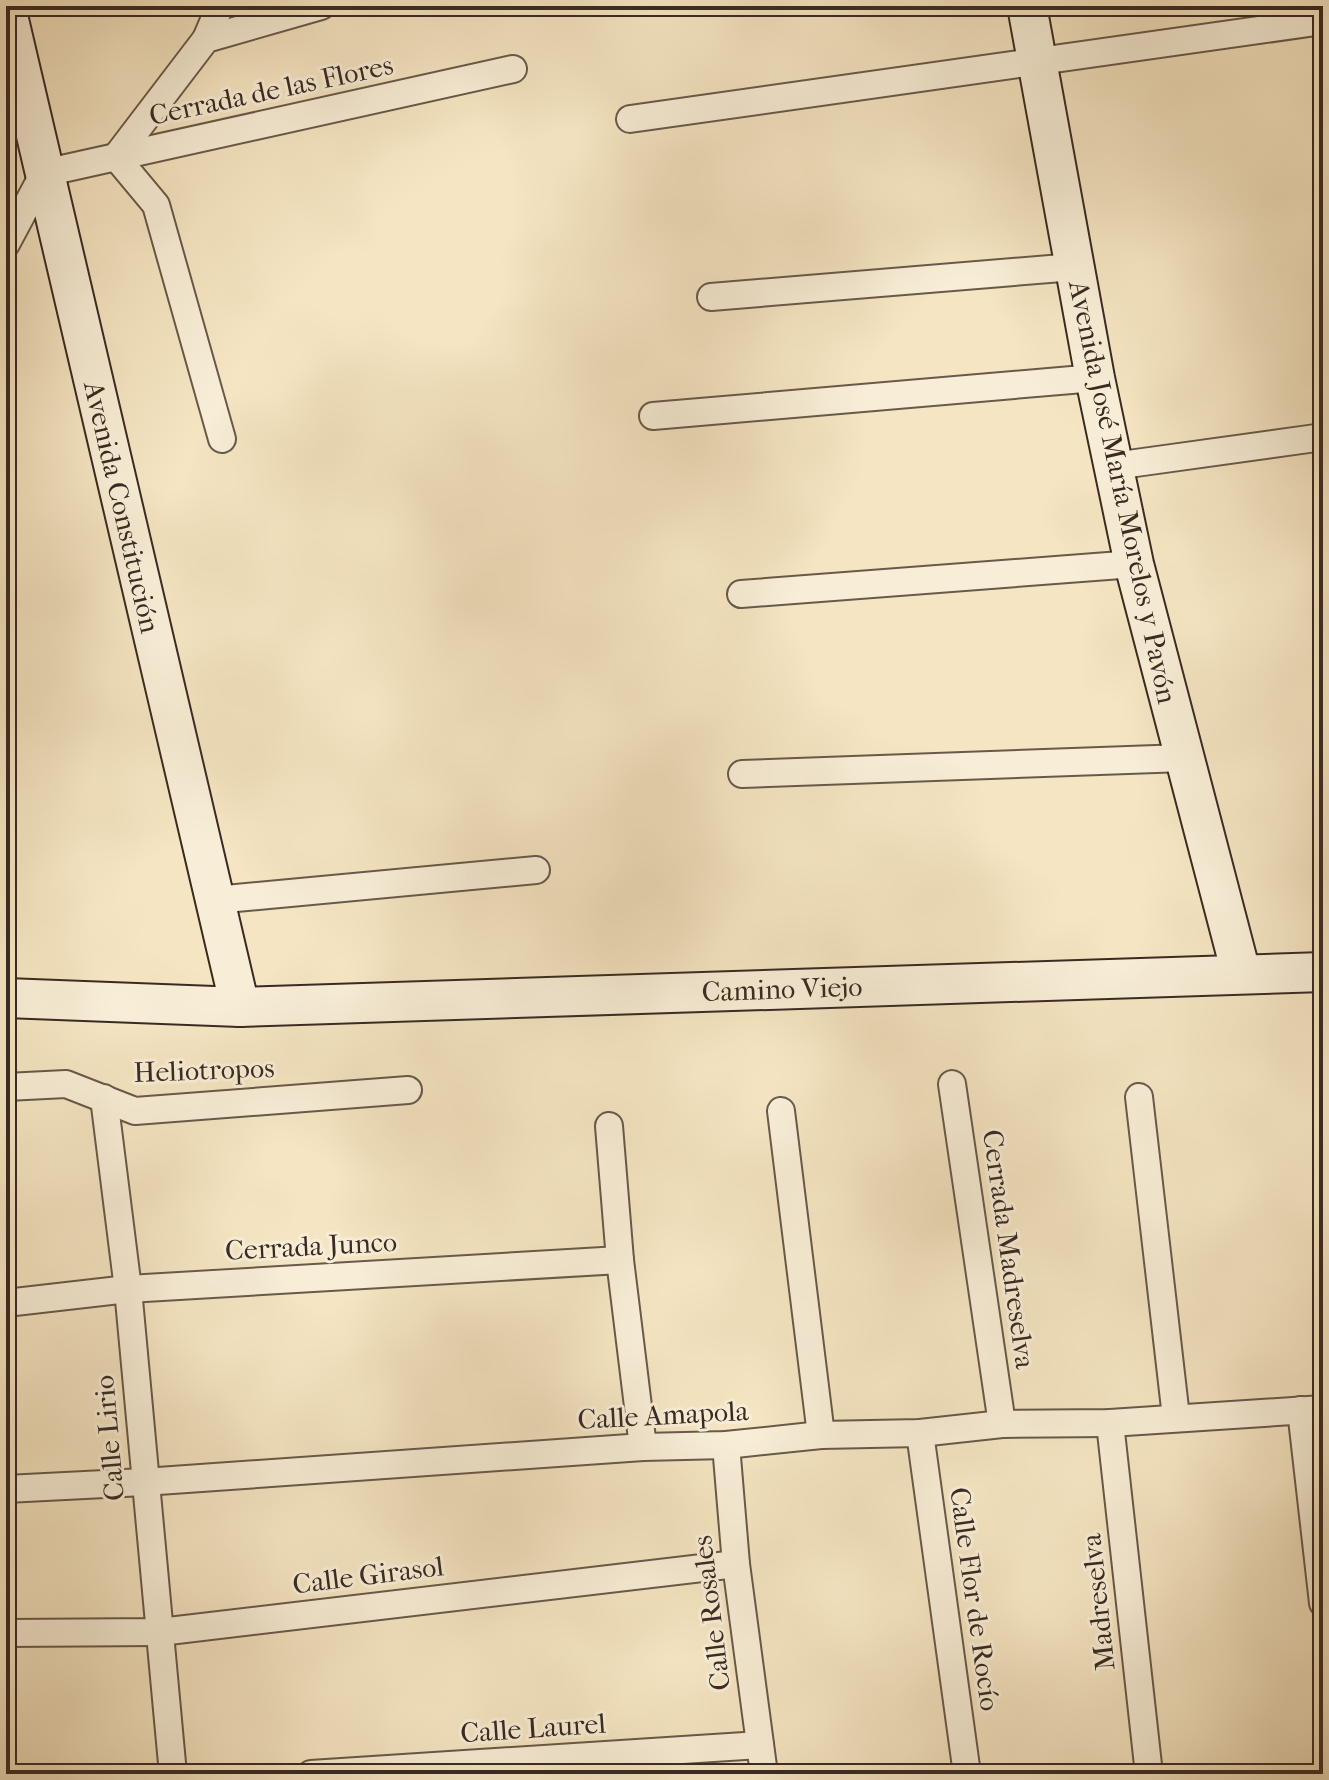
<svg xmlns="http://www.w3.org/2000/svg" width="1329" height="1780" font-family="'IM FELL French Canon',serif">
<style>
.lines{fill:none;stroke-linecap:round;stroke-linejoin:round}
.minor-casing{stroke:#68594a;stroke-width:30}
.secondary-casing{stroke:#392a22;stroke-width:42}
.minor{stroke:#f8eed7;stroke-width:26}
.secondary{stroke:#f8eed7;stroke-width:38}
.labels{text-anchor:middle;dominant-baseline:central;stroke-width:6;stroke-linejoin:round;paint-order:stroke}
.street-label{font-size:28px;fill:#392a22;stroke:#f8eed7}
</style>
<rect width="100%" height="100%" fill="#f5e5c2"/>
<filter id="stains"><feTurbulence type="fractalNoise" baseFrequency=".0025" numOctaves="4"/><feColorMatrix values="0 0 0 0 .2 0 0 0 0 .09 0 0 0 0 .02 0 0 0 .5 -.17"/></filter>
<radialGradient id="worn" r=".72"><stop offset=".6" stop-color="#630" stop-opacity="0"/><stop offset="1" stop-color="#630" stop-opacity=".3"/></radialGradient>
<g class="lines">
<!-- minor casing -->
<g class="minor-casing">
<g id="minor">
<path d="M 206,39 L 220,6"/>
<path d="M 630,119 L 1323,21"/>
<path d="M 6,244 L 44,173 L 513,69"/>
<path d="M 711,297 L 1074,267"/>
<path d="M 653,416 L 1095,378"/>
<path d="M 222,439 L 156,205 L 116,157 L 206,39 L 321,6"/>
<path d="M 1114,466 L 1323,437"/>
<path d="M 741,594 L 1134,564"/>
<path d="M 742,774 L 1184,758"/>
<path d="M 215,900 L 536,870"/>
<path d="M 952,1084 L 1002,1424"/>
<path d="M 6,1087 L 66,1084 L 135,1111 L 408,1090"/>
<path d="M 1139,1097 L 1176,1417"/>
<path d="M 104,1098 L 128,1289 L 173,1774"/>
<path d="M 781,1111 L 821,1435"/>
<path d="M 609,1126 L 620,1260 L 643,1447"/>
<path d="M 6,1303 L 128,1289 L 620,1260"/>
<path d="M 1301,1410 L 1323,1603"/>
<path d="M 1110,1423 L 1149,1774"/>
<path d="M 920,1433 L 967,1774"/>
<path d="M 726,1445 L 736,1564 L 764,1774"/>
<path d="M 6,1489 L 144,1482 L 643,1447 L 726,1445 L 821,1435 L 920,1433 L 1002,1424 L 1110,1423 L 1323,1409"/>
<path d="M 6,1633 L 160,1632 L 736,1564"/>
<path d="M 311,1774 L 760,1745"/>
</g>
</g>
<!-- secondary casing -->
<g class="secondary-casing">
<g id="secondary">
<path d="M 1027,6 L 1095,378 L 1134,564 L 1241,973"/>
<path d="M 6,7 L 240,1007"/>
<path d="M 6,998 L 240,1007 L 1323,972"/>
</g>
</g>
<!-- minor -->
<use href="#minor" class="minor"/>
<!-- secondary -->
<use href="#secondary" class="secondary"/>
</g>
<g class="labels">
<!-- street labels -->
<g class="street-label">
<text transform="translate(271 90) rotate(-12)">Cerrada de las Flores</text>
<text transform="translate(1123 492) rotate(78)">Avenida José María Morelos y Pavón</text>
<text transform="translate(122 507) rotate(77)">Avenida Constitución</text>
<text transform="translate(782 989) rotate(-2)">Camino Viejo</text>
<text transform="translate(204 1070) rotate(-2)">Heliotropos</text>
<text transform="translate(311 1246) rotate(-3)">Cerrada Junco</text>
<text transform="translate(1009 1249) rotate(82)">Cerrada Madreselva</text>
<text transform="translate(663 1415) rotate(-3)">Calle Amapola</text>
<text transform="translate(109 1438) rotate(-95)">Calle Lirio</text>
<text transform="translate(368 1575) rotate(-7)">Calle Girasol</text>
<text transform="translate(975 1599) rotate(82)">Calle Flor de Rocío</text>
<text transform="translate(1098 1602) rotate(-96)">Madreselva</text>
<text transform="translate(711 1613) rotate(-97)">Calle Rosales</text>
<text transform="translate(533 1728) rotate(-4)">Calle Laurel</text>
</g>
</g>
<!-- margin -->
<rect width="1329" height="1780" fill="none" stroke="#f5e5c2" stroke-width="32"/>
<rect x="8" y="8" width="1313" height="1764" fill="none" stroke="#392a22" stroke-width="4"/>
<rect x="16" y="16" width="1297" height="1748" fill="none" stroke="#392a22" stroke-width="2"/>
<rect width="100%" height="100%" filter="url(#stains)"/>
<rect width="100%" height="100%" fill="url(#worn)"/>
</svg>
